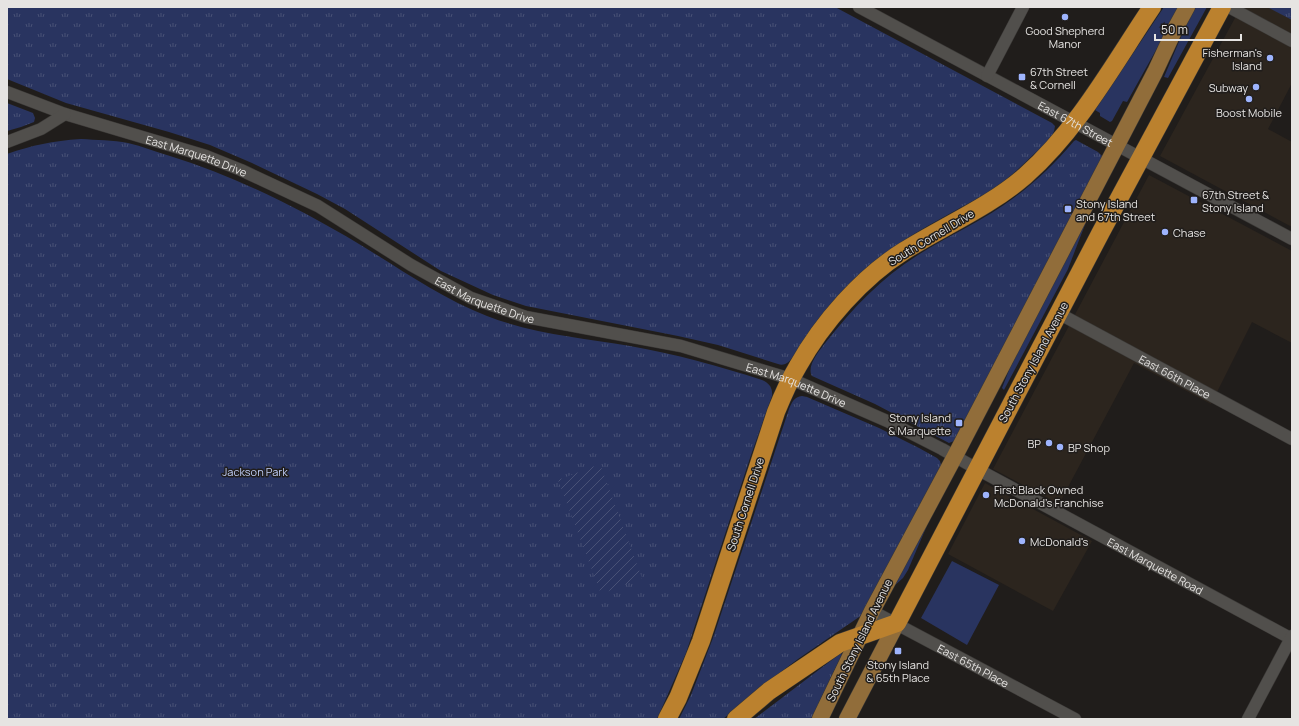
<svg xmlns="http://www.w3.org/2000/svg" width="1299" height="726" font-family="Manrope,sans-serif">
<style>
.built{fill:#2c251e}
.grass{fill:#293460}
.park{fill:url(#park-tufts)}
.garden{fill:url(#garden-furrows)}
.lines{fill:none;stroke-linecap:round;stroke-linejoin:round}
.minor-casing{stroke:#3a3836;stroke-width:13}
.major-casing{stroke:#3a3836;stroke-width:17}
.highway-casing{stroke:#3a3836;stroke-width:19}
.minor{stroke:#514f4c;stroke-width:12}
.major{stroke:#916d3a;stroke-width:16}
.highway{stroke:#bb812e;stroke-width:18}
.poi-dot{fill:#9eb4fd;stroke:#201d1b;stroke-width:1.5}
.labels{text-anchor:middle;dominant-baseline:central;stroke-width:3;stroke-linejoin:round;paint-order:stroke}
.poi-label{font-size:11px;fill:#e6e4e2;stroke:#201d1b;text-anchor:start}
.street-label{font-size:11px;fill:#e6e4e2;stroke:#201d1b}
.park-label{font-size:11px;fill:#c0cef8;stroke:#201d1b}
</style>
<defs>
<pattern id="park-tufts" width="24" height="20" patternUnits="userSpaceOnUse"><rect width="24" height="20" fill="#293460"/><path d="M3 7l-1-3M5 7V3M7 7l1-3M15 17l-1-3M17 17v-4M19 17l1-3" fill="none" stroke="#485176"/></pattern>
<pattern id="garden-furrows" width="10" height="10" patternUnits="userSpaceOnUse"><rect width="10" height="10" fill="#293460"/><path d="M-1 1l2-2M0 10L10 0M9 11l2-2" fill="none" stroke="#485176"/></pattern>
</defs>
<rect width="100%" height="100%" fill="#201d1b"/>
<!-- built -->
<g class="built">
<path d="M 1241,7 L 1292,7 L 1292,83 L 1268,129 L 1292,142 L 1292,227 L 1160,156 Z"/>
<path d="M 1149,175 L 1292,251 L 1292,343 L 1252,322 L 1211,404 L 1134,363 L 1059,504 L 993,469 Z"/>
<path d="M 985,483 L 1092,541 L 1053,611 L 948,554 Z"/>
</g>
<!-- grass -->
<g class="grass">
<path d="M 1164,7 L 1180,7 L 1127,102 L 1123,101 L 1112,121 L 1110,122 L 1100,116 L 1100,113 L 1095,110 Z"/>
<path d="M 1196,7 L 1207,7 L 1168,78 L 1164,77 L 1186,25 Z"/>
<path d="M 1083,221 L 1086,222 L 1068,269 L 1004,390 L 1002,388 L 1018,347 Z"/>
<path d="M 931,516 L 908,570 L 903,578 L 893,587 Z"/>
<path d="M 952,561 L 999,585 L 967,645 L 921,618 Z"/>
</g>
<!-- park -->
<g class="park">
<path d="M 7,7 L 835,7 L 1052,123 L 1055,126 C 1054,139 1043,146 1034,154 C 1019,169 1003,183 985,194 C 954,212 922,227 893,248 C 862,270 833,298 811,329 C 806,336 793,360 787,363 C 784,365 781,365 778,364 L 718,345 L 678,336 L 526,306 L 493,295 L 441,271 L 345,209 L 317,194 L 252,163 L 210,145 L 169,132 L 66,103 L 7,79 Z"/>
<path d="M 1267,7 L 1292,7 L 1292,20 Z"/>
<path d="M 7,103 L 33,113 L 35,118 L 34,122 L 21,127 L 7,131 Z"/>
<path d="M 81,139 C 96,140 113,140 128,143 C 142,146 156,152 170,156 C 237,177 299,208 359,244 C 402,270 441,298 487,316 C 533,334 582,338 630,346 C 675,354 719,366 762,380 C 769,383 773,388 772,396 L 751,455 L 686,653 L 657,719 L 7,719 L 7,154 C 33,145 52,141 81,139 Z"/>
<path d="M 1076,140 L 1098,152 L 1102,156 L 1101,161 L 954,441 L 949,443 L 875,404 L 812,376 C 806,366 820,350 826,342 C 853,308 881,278 918,255 C 949,235 985,220 1015,197 C 1037,181 1056,162 1074,141 Z"/>
<path d="M 802,396 L 807,397 L 879,428 L 919,448 L 937,458 L 940,461 L 941,466 L 862,615 L 798,659 L 765,684 L 723,719 L 679,719 L 691,695 L 713,638 L 789,409 C 792,402 794,397 802,396 Z"/>
<path d="M 841,653 L 842,654 L 811,719 L 754,719 Z"/>
</g>
<!-- garden -->
<path class="garden" d="M 600,464 L 642,578 L 601,594 L 558,480 Z"/>
<g class="lines">
<!-- minor casing -->
<g class="minor-casing">
<g id="minor">
<path id="s1" d="M 859,7 L 1292,239"/>
<path d="M 1229,7 L 1292,41"/>
<path d="M 987,76 L 1023,7"/>
<path id="s2" d="M 7,92 L 65,114 L 206,156 L 241,170 L 318,206 L 411,265 L 471,298 L 526,317 L 681,346 L 791,379 L 887,421 L 942,449 L 977,469 L 1292,639"/>
<path d="M 7,142 L 41,129 L 65,114"/>
<path id="s3" d="M 1058,313 L 1292,439"/>
<path id="s4" d="M 872,611 L 1075,719"/>
<path d="M 1248,719 L 1292,636"/>
</g>
</g>
<!-- major casing -->
<g class="major-casing">
<g id="major">
<path d="M 820,719 L 872,611 L 955,456 L 1155,72 L 1175,29 L 1187,7"/>
<path d="M 847,719 L 897,623"/>
</g>
</g>
<!-- highway casing -->
<g class="highway-casing">
<g id="highway">
<path d="M 667,719 L 678,698 L 701,641 L 776,412 C 782,397 789,381 798,366 C 822,323 862,277 904,251 C 944,226 989,207 1025,176 C 1078,129 1113,65 1152,7"/>
<path d="M 736,719 L 769,691 L 840,643 L 897,623 L 1101,232 L 1222,7"/>
</g>
</g>
<!-- minor -->
<use href="#minor" class="minor"/>
<!-- major -->
<use href="#major" class="major"/>
<!-- highway -->
<use href="#highway" class="highway"/>
</g>
<!-- markers -->
<g class="poi-dot">
<circle cx="1065" cy="17" r="4"/>
<circle cx="1270" cy="58" r="4"/>
<rect x="1018" y="73" width="8" height="8" rx="2"/>
<circle cx="1256" cy="87" r="4"/>
<circle cx="1249" cy="99" r="4"/>
<rect x="1190" y="196" width="8" height="8" rx="2"/>
<rect x="1064" y="205" width="8" height="8" rx="2"/>
<circle cx="1165" cy="232" r="4"/>
<rect x="955" y="419" width="8" height="8" rx="2"/>
<circle cx="1049" cy="443" r="4"/>
<circle cx="1060" cy="447" r="4"/>
<circle cx="986" cy="495" r="4"/>
<circle cx="1022" cy="541" r="4"/>
<rect x="894" y="647" width="8" height="8" rx="2"/>
</g>
<g class="labels">
<!-- poi labels -->
<g class="poi-label">
<text x="1065" y="30" text-anchor="middle">Good Shepherd<tspan x="1065" dy="13">Manor</tspan></text>
<text x="1262" y="52" text-anchor="end">Fisherman's<tspan x="1262" dy="13">Island</tspan></text>
<text x="1030" y="71">67th Street<tspan x="1030" dy="13">&amp; Cornell</tspan></text>
<text x="1248" y="87" text-anchor="end">Subway</text>
<text x="1249" y="112" text-anchor="middle">Boost Mobile</text>
<text x="1202" y="194">67th Street &amp;<tspan x="1202" dy="13">Stony Island</tspan></text>
<text x="1076" y="203">Stony Island<tspan x="1076" dy="13">and 67th Street</tspan></text>
<text x="1173" y="232">Chase</text>
<text x="951" y="417" text-anchor="end">Stony Island<tspan x="951" dy="13">&amp; Marquette</tspan></text>
<text x="1041" y="443" text-anchor="end">BP</text>
<text x="1068" y="447">BP Shop</text>
<text x="994" y="489">First Black Owned<tspan x="994" dy="13">McDonald's Franchise</tspan></text>
<text x="1030" y="541">McDonald's</text>
<text x="898" y="664" text-anchor="middle">Stony Island<tspan x="898" dy="13">&amp; 65th Place</tspan></text>
</g>
<!-- street labels -->
<g class="street-label">
<text stroke="none"><textPath href="#s1" startOffset="246">East 67th Street</textPath></text>
<text stroke="none"><textPath href="#s2" startOffset="200">East Marquette Drive</textPath></text>
<text transform="translate(931 237) rotate(-31)">South Cornell Drive</text>
<text stroke="none"><textPath href="#s2" startOffset="524">East Marquette Drive</textPath></text>
<text transform="translate(1033 362) rotate(-62)">South Stony Island Avenue</text>
<text stroke="none"><textPath href="#s3" startOffset="133">East 66th Place</textPath></text>
<text stroke="none"><textPath href="#s2" startOffset="848">East Marquette Drive</textPath></text>
<text transform="translate(745 504) rotate(-72)">South Cornell Drive</text>
<text stroke="none"><textPath href="#s2" startOffset="1251">East Marquette Road</textPath></text>
<text transform="translate(859 640) rotate(-64)">South Stony Island Avenue</text>
<text stroke="none"><textPath href="#s4" startOffset="115">East 65th Place</textPath></text>
</g>
<!-- park labels -->
<g class="park-label">
<text x="255" y="471">Jackson Park</text>
</g>
</g>
<!-- border -->
<rect width="1299" height="726" fill="none" stroke="#e6e4e2" stroke-width="16"/>
<!-- scale -->
<path d="M1155 34v6h86v-6" fill="none" stroke="#e6e4e2" stroke-width="2"/>
<text x="1161" y="34" font-size="12" fill="#e6e4e2" stroke="#201d1b" stroke-width="3" paint-order="stroke">50 m</text>
</svg>
